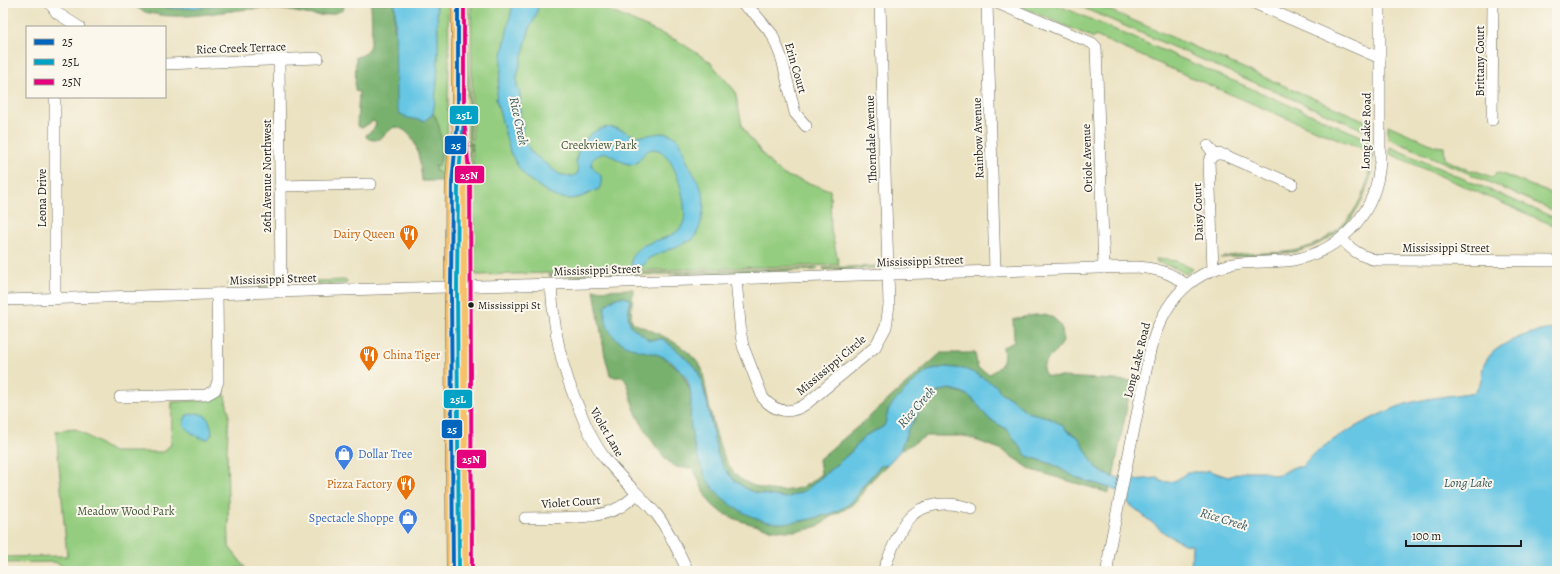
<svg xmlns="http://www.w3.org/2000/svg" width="1560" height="574" font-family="Alegreya,serif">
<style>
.green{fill:#95cd80;stroke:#58744e}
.forest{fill:#78b06e;stroke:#4a6645}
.water{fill:#66c6e4;stroke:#417180}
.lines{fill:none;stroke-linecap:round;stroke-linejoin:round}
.minor-casing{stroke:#646156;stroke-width:12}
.major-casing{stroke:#646156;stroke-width:14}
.minor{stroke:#fff;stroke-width:11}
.major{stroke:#f5c16b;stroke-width:13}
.bus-1-casing{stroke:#fbf7ec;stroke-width:7}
.bus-2-casing{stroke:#fbf7ec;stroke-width:7}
.bus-3-casing{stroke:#fbf7ec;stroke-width:7}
.bus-1{stroke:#0065bd;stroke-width:4}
.bus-2{stroke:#01a2c5;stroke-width:4}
.bus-3{stroke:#e5007d;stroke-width:4}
.bus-dot{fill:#1c1c1c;stroke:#fbf7ec;stroke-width:1.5}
.labels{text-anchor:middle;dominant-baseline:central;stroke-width:4;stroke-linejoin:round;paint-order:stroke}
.bus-label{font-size:11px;fill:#1c1c1c;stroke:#fbf7ec;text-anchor:start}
.street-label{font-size:12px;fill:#1c1c1c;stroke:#fbf7ec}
.park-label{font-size:12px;fill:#465a3f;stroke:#fbf7ec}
.food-label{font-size:12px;fill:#c56008;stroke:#fbf7ec;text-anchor:end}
.shop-label{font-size:12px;fill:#366cbe;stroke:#fbf7ec;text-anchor:start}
.water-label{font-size:13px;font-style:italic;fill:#365862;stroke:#fbf7ec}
.line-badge{stroke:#fbf7ec;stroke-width:1.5}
.badge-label{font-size:11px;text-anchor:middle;font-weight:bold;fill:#fff}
</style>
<rect width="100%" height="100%" fill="#fbf7ec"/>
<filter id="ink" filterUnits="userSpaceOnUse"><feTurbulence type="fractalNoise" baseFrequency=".025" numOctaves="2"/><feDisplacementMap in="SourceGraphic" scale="8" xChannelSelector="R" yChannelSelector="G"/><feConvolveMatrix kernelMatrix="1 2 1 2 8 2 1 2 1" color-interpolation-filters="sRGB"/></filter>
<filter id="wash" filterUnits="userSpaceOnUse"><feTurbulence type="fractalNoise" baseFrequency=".012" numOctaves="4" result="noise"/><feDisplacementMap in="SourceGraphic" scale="16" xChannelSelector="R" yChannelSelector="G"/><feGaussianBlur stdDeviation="0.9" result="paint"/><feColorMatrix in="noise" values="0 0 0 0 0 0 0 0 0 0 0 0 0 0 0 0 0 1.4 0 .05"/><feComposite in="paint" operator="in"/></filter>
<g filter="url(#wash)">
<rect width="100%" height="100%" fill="#ebe2c1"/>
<!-- green -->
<g class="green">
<path d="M 435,3 L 448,3 L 449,62 L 446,181 L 439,173 L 437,172 L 434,168 L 441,161 L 441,144 L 436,117 L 433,114 L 438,57 L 436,5 Z"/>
<path d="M 465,3 L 468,3 L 472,238 L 471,272 Z"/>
<path d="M 471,3 L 592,3 L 678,41 L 709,61 L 735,91 L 742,125 L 747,134 L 770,163 L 784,175 L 830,190 L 831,230 L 839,265 L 477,275 L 474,273 Z"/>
<path d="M 1012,3 L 1053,3 L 1368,139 L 1368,151 L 1286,118 L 1095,36 L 1094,38 Z"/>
<path d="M 1072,3 L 1093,3 L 1368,122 L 1368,132 Z"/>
<path d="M 1388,125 L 1435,146 L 1444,147 L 1445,159 L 1470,171 L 1473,170 L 1492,177 L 1497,172 L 1545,191 L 1557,197 L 1557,212 L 1388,138 Z"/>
<path d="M 1390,147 L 1557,219 L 1557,227 L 1390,154 Z"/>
<path d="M 1371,154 L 1373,154 L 1370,179 L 1362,201 L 1350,220 L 1331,237 L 1312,247 L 1296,252 L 1221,258 C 1242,252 1263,254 1285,252 C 1337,247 1370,204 1371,154 Z"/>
<path d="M 1156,259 L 1177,261 L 1193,269 L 1186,274 L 1175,268 L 1157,262 Z"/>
<path d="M 877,266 L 879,267 L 875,268 L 824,270 L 823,268 Z"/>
<path d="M 818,268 L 816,270 L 550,277 L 549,275 Z"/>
<path d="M 347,280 L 346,284 L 316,284 L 315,281 Z"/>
<path d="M 274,282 L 272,285 L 268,286 L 229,287 L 228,284 Z"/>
<path d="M 223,388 L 229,413 L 227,451 L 229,547 L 245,567 L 236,568 L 236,571 L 75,571 L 54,562 L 3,563 L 3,557 L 67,556 L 56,431 L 76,429 L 113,452 L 164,452 L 171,444 L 172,402 L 209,400 L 217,395 Z"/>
</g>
<!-- forest -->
<g class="forest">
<path d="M 130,3 L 147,3 L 161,7 L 177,9 L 229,3 L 345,3 L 343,10 C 315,22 301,10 274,9 C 232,6 190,23 149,13 C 142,12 135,6 130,3 Z"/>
<path d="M 371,3 L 395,3 L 394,28 L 424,121 L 433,114 C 442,122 443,154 439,165 L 435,166 L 435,170 L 443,175 L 446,181 L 422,181 C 420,162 418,129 394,127 C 385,133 378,146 366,137 L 366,135 L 374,129 L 376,123 L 373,121 L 362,128 L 357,126 L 359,92 L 355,91 L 356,57 C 360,56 365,55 367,51 C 374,42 371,15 371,3 Z"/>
<path d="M 633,289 L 631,318 L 633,323 C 658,333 688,345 702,369 C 708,397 716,457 737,476 C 743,482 756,487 764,489 C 777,492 795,491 806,485 C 812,482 816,477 821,474 L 819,459 L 861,424 L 941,353 L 975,353 L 978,369 L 990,374 C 1003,365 1005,362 1003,347 L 1014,342 L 1013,320 C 1030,315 1055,308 1062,330 C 1063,335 1064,341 1061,345 C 1054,355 1046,357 1043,369 L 1046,376 L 1132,381 L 1113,477 L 1096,468 L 1078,437 L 1066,430 L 1064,426 L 1047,417 L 1027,412 L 1013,400 L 964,369 L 946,367 L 928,371 L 917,379 L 893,403 L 888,411 L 885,424 L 883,427 L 865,436 L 850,453 L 805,491 L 786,498 L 756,493 L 748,490 L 734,480 L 724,468 L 717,453 L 707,402 L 701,380 L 697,369 L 679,352 L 663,339 L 649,340 L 635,330 L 631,326 L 628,317 L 630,300 C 621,294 611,299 605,307 L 660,355 L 681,371 L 691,392 L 691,428 L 694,446 L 708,480 L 720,495 L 747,514 L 769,522 L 782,522 L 803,521 L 830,514 L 859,491 L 880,466 L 887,465 C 880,472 872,479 866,487 C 863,491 861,496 858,500 C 851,507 840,512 832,516 C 827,518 825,523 820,525 C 799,535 772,531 751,524 C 736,520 718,513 709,501 C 701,491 700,478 692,468 C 687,468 681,468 677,467 C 663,463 637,419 633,405 C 630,395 630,386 623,377 L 615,377 L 610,375 L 605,356 L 594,290 Z"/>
<path d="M 945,389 L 950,389 L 968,395 L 979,405 L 989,419 L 1007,429 L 1027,456 L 1052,464 L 1077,478 L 1110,488 L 1109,493 L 1032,470 L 1000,449 L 964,436 L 926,436 L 900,451 L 908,429 L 914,421 L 925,401 L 929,397 Z"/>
</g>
<!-- water -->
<g class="water">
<path d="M 147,3 L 228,3 C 199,8 176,12 147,3 Z"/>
<path d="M 395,3 L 435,3 L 437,9 C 439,44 439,79 433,114 L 424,121 L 408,118 L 399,113 L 396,103 Z"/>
<path d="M 513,3 L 539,3 L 536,16 L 530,27 L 517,76 L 517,87 L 520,93 L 520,116 L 523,124 L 522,135 L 531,152 L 559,174 L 571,177 L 577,174 L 578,172 C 578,167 576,164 576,160 C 579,139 598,122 619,129 C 626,131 632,137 639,136 C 651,136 664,129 675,137 C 683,143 683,153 687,161 C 692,172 700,183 703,194 C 706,208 701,231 692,240 L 649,258 L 643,266 L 632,266 L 631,264 C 632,235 677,246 684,221 C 688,204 673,141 649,150 C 643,153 640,159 636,164 C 625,166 616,158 607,153 C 599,154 586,159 594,169 C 596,172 599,172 601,176 C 602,180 601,185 599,189 L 581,197 L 571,199 L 560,198 L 553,196 L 527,178 L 519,168 L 510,152 L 496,99 L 501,69 L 501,60 Z"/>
<path d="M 619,297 L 625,297 L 630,300 L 628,317 L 631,326 L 649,340 L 663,339 L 679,352 L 697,369 L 701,380 L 707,402 L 717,453 L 724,468 L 734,480 L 748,490 L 756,493 L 786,498 L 805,491 L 850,453 L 865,436 L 883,427 L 885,424 L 888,411 L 893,403 L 917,379 L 928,371 L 946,367 L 964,369 L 974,373 L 997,386 L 1000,392 L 1013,400 L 1027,412 L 1047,417 L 1064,426 L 1066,430 L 1078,437 L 1096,468 L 1105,474 L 1113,477 L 1132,480 L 1158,478 L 1160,481 C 1172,484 1178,480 1187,472 L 1204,472 L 1207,470 L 1228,477 L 1245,471 L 1264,471 L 1272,475 L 1280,474 L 1294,467 L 1302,467 C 1317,444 1380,412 1406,404 C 1429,397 1453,396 1475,392 C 1485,380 1479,372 1486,361 C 1496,342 1537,329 1557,329 L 1557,571 L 1191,571 L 1192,545 L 1184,544 L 1166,534 L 1128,503 L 1129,497 L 1110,488 L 1077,478 L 1052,464 L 1027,456 L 1007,429 L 989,419 L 973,399 L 962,392 L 950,389 L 940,391 L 929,397 L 908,429 L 900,451 L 887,465 L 880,466 L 860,489 C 858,501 838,512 826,515 C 808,520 788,525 769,522 C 746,517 721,501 708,481 C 700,467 693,445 691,429 C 688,409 697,389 681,371 C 676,365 667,358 659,355 C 651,352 641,352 633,348 C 613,341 604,329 605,307 L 611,301 Z"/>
<path d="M 197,413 C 209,415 211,423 212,434 L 208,439 C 200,440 189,432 184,426 L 184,420 L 187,415 Z"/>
</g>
</g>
<g filter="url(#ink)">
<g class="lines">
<!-- minor casing -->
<g class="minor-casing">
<g id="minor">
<path d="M 50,3 L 57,13 L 79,27"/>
<path d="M 741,3 L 754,13 L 772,34 L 782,59 L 795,113 L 806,126"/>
<path d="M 987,3 L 995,271"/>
<path d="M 997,3 L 1092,43 L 1096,47 L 1104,268"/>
<path d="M 1254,3 L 1380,58"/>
<path d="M 279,59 L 281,292"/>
<path d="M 165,64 L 318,58"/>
<path d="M 55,97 L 55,299"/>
<path d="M 1492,120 L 1493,3"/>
<path d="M 1208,146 L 1214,154"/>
<path d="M 280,186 L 371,184"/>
<path d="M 1342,239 C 1352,251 1361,256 1376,260 L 1557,261"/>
<path d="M 1213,270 L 1209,161 C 1213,154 1217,153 1225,155 L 1292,184"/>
<path d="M 736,279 L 741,335 L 743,346 L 763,398 C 775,412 790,415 806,404 L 875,347 L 886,327 L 889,305 L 880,3"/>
<path d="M 551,285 C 554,333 561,367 580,411 C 586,427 594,443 604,457 C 620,478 640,495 657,515 C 670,532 678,552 688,571"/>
<path d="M 3,300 L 1135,267 C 1155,268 1171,272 1186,285"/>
<path d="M 120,397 L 206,395 L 215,390 L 218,381 L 217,294"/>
<path d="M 525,518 C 552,517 597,521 620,507 C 626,504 632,498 637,494"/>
<path d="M 883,571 C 890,555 895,538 905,523 C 920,501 950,501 972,509"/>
<path d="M 1107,571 L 1110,546 L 1150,351 C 1162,304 1189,269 1241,263 C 1258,261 1276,263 1293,260 C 1343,250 1377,212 1380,161 L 1380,3"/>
</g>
</g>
<!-- major casing -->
<g class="major-casing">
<g id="major">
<path d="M 458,3 L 458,119 L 464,182 L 466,571"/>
<path d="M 453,571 L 451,287 L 452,183 L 455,148"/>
</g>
</g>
<!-- minor -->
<use href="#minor" class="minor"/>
<!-- major -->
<use href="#major" class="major"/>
<!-- bus-1 casing -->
<g class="bus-1-casing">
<path id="bus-1" d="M 453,571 L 451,287 L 452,183 L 458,119 L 458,3"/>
</g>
<!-- bus-2 casing -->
<g class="bus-2-casing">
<path id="bus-2" d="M 459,571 L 457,287 L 458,183 L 464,119 L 464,3"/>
</g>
<!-- bus-3 casing -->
<g class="bus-3-casing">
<path id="bus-3" d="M 464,3 L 464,119 L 470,182 L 472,571"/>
</g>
<!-- bus-1 -->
<use href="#bus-1" class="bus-1"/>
<!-- bus-2 -->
<use href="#bus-2" class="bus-2"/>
<!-- bus-3 -->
<use href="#bus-3" class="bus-3"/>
</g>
</g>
<!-- icons -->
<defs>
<g id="restaurant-pin" transform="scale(1)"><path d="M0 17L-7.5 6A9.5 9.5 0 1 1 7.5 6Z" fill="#e8710a" stroke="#fbf7ec"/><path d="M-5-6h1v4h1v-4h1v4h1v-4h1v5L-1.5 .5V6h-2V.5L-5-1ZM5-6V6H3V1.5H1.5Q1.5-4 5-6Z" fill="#fff"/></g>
<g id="shop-pin" transform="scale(1)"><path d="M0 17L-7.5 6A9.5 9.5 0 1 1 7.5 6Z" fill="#3f7fe0" stroke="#fbf7ec"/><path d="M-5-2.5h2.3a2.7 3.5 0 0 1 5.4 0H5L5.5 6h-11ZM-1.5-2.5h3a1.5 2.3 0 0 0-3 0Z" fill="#fff"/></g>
</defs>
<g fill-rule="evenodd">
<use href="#restaurant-pin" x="409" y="234"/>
<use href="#restaurant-pin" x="369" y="355"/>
<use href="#shop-pin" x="344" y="454"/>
<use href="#restaurant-pin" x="406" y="484"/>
<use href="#shop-pin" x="408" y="518"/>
</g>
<!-- markers -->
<circle class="bus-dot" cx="471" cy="305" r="3.5"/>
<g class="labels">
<!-- bus labels -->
<g class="bus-label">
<text x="478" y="305">Mississippi St</text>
</g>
<!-- street labels -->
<g class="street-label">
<text transform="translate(241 48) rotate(-2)">Rice Creek Terrace</text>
<text transform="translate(1480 61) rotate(-90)">Brittany Court</text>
<text transform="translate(796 68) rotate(74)">Erin Court</text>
<text transform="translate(1366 131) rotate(-89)">Long Lake Road</text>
<text transform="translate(978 138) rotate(-92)">Rainbow Avenue</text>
<text transform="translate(871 139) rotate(-92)">Thorndale Avenue</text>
<text transform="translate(1087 158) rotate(-92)">Oriole Avenue</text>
<text transform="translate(267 176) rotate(-90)">26th Avenue Northwest</text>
<text transform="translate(42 198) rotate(-90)">Leona Drive</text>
<text transform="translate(1198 212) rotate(-92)">Daisy Court</text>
<text x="1446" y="248">Mississippi Street</text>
<text transform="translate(920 261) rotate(-2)">Mississippi Street</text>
<text transform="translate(597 270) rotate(-2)">Mississippi Street</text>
<text transform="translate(273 279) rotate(-2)">Mississippi Street</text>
<text transform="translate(1137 360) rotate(-76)">Long Lake Road</text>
<text transform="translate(831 365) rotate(-40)">Mississippi Circle</text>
<text transform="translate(607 432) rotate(60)">Violet Lane</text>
<text transform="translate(571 502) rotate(-4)">Violet Court</text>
</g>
<!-- park labels -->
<g class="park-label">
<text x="599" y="145">Creekview Park</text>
<text x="126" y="511">Meadow Wood Park</text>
</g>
<!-- food labels -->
<g class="food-label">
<text x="395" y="234">Dairy Queen</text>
<text x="383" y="355" text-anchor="start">China Tiger</text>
<text x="392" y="484">Pizza Factory</text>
</g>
<!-- shop labels -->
<g class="shop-label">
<text x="358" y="454">Dollar Tree</text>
<text x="394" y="518" text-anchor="end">Spectacle Shoppe</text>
</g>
<!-- water labels -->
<g class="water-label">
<text transform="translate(519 121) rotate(78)">Rice Creek</text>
<text transform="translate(916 407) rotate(-49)">Rice Creek</text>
<text x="1468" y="482">Long Lake</text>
<text transform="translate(1224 519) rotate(17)">Rice Creek</text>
</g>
</g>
<g class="line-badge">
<rect x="449" y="105" width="30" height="20" rx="4" fill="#01a2c5"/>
<rect x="444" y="135" width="23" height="20" rx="4" fill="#0065bd"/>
<rect x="454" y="165" width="31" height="19" rx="4" fill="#e5007d"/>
<rect x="443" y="389" width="30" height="20" rx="4" fill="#01a2c5"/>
<rect x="441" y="419" width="22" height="20" rx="4" fill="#0065bd"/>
<rect x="456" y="449" width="31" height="20" rx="4" fill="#e5007d"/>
</g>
<g class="badge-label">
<text x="464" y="119">25L</text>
<text x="456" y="149">25</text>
<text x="469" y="179">25N</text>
<text x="458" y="403">25L</text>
<text x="452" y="433">25</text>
<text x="471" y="463">25N</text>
</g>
<!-- margin -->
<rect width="1560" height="574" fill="none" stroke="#fbf7ec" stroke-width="16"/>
<!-- legend -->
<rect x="26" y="26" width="140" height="72" fill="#fbf7ec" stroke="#a29f99"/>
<rect x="34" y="39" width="20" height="6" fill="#0065bd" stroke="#a29f99"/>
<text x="62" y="46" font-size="12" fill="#1c1c1c">25</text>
<rect x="34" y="59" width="20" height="6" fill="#01a2c5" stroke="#a29f99"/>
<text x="62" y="66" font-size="12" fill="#1c1c1c">25L</text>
<rect x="34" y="79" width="20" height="6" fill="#e5007d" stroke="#a29f99"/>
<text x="62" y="86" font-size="12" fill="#1c1c1c">25N</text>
<!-- scale -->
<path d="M1406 540v6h115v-6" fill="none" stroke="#1c1c1c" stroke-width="2"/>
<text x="1412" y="540" font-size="12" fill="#1c1c1c" stroke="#fbf7ec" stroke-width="3" paint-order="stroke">100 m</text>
</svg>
